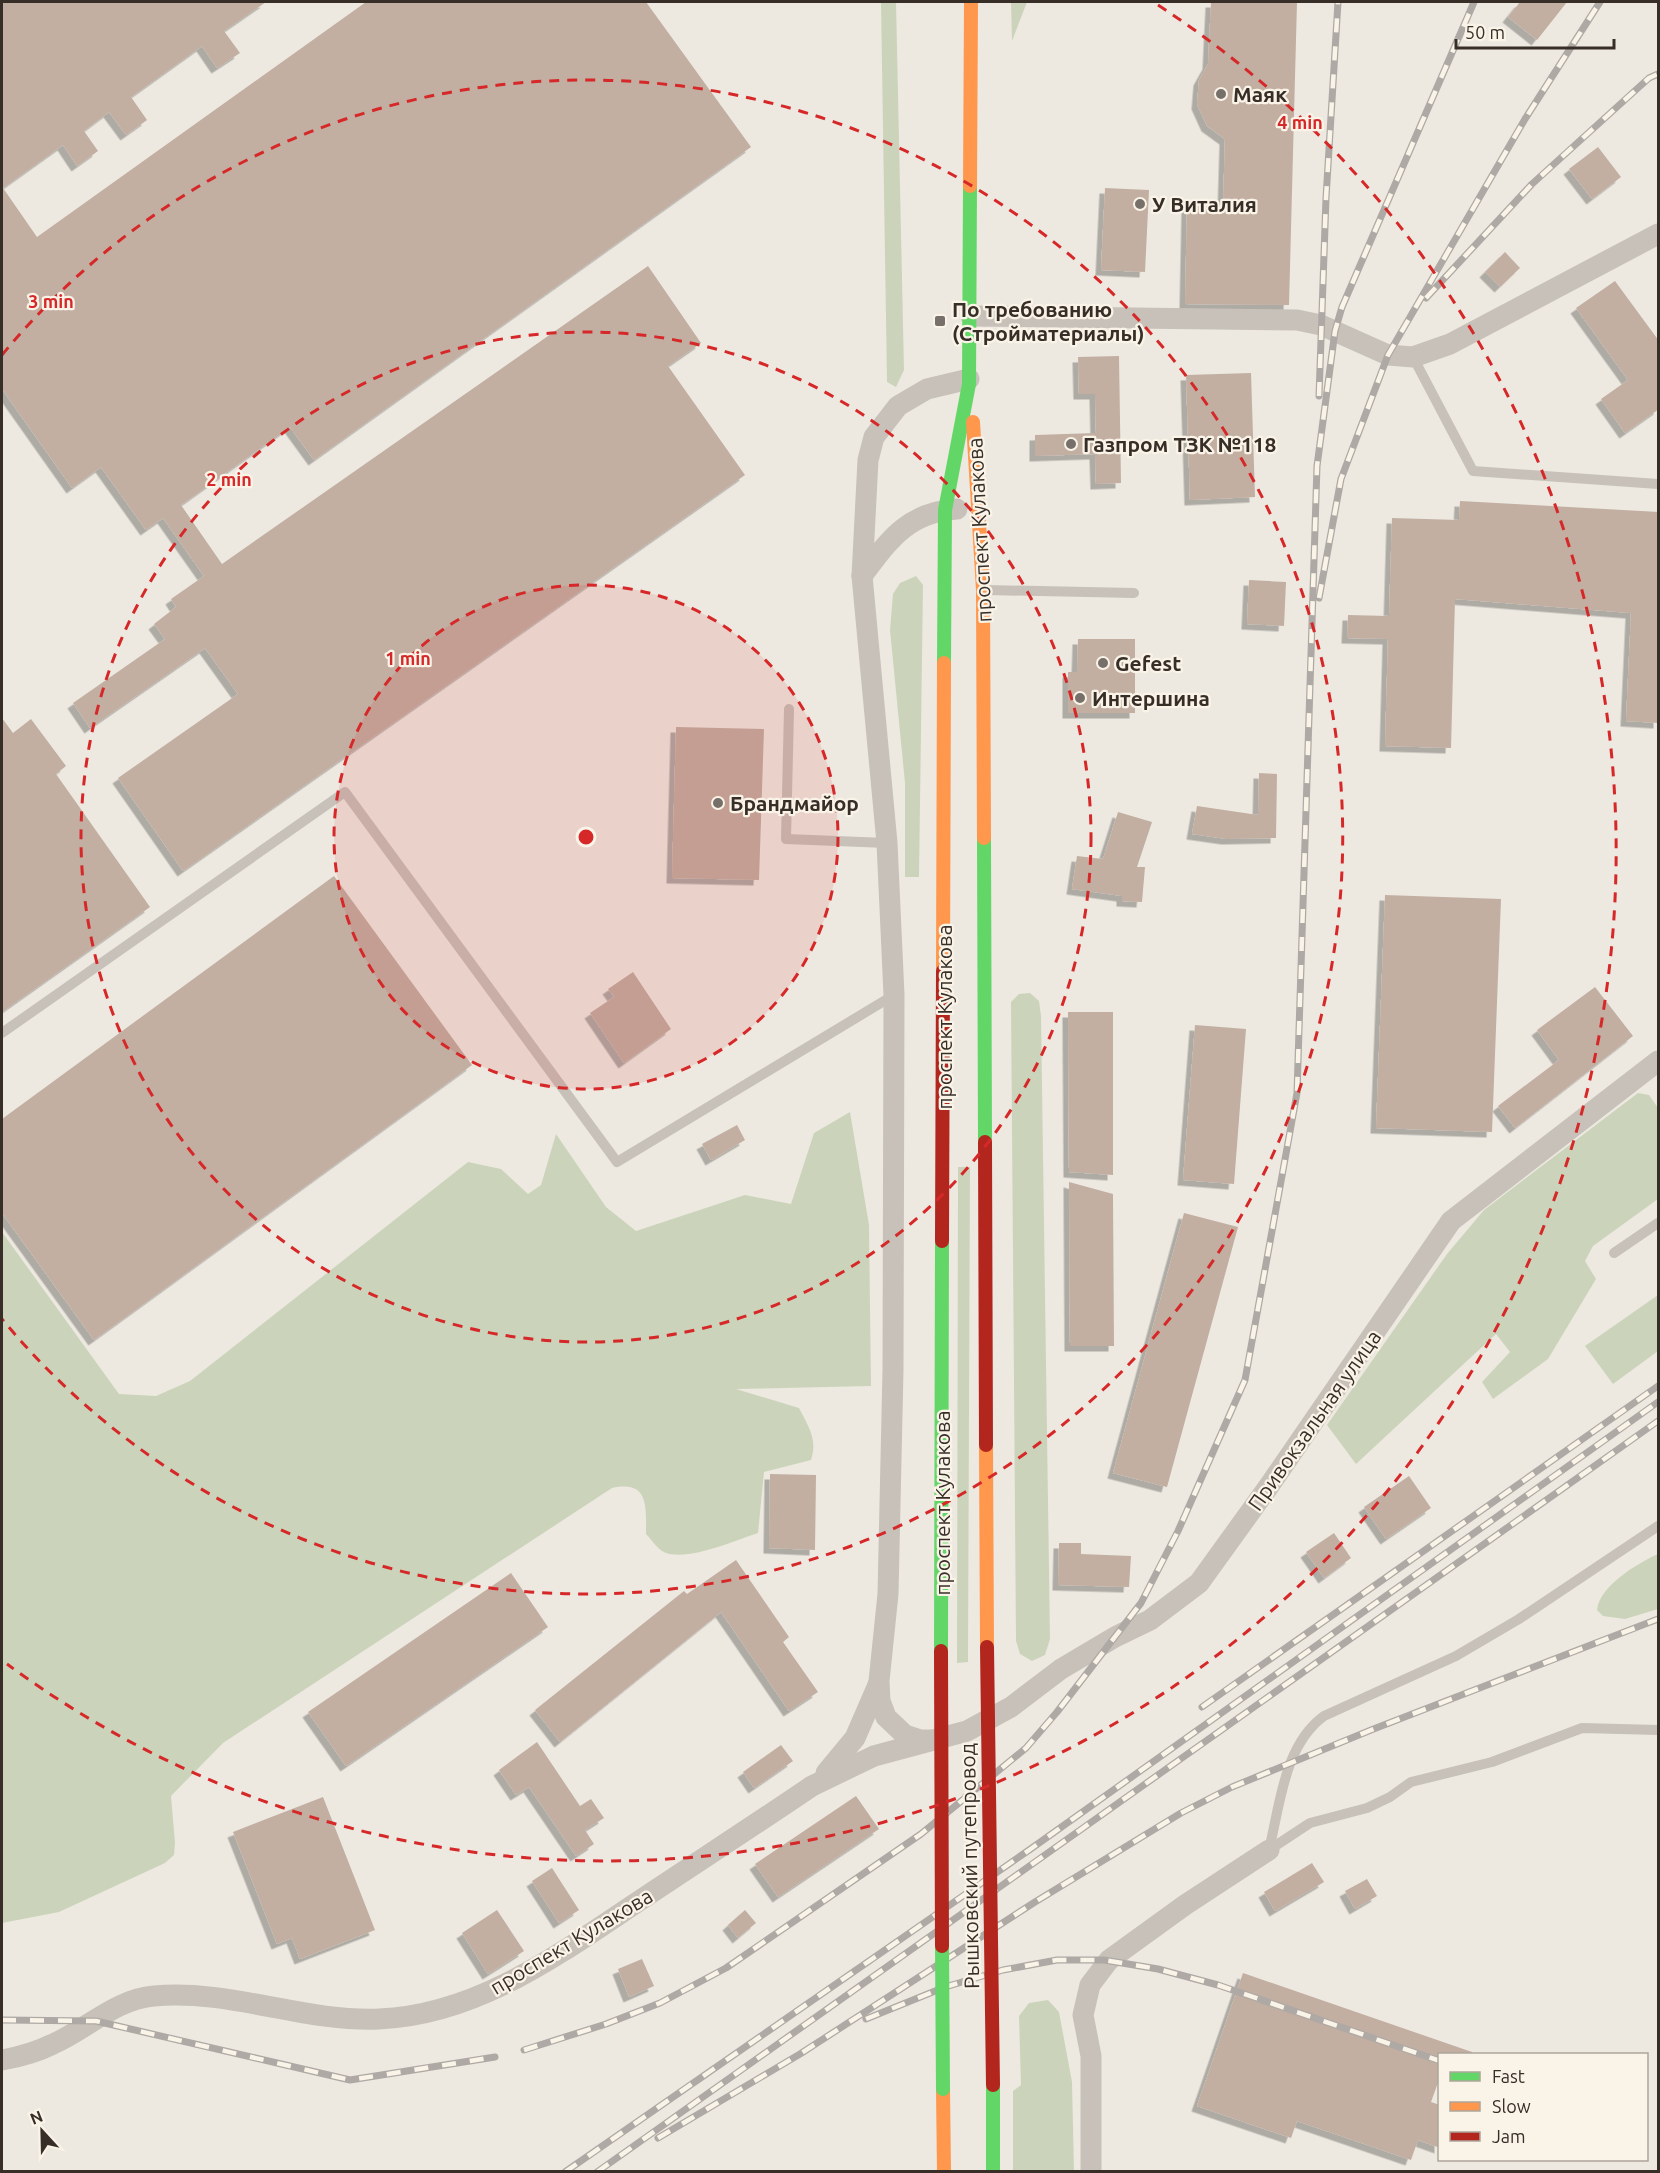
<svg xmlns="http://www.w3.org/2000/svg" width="1660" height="2173" font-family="Ubuntu,sans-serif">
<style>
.green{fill:#cbd4ba}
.building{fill:#c2afa2;filter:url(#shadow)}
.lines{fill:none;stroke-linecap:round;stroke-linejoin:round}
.lane{stroke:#c7c1b9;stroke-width:10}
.street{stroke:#c7c1b9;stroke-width:21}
.fast{stroke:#63d668;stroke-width:14}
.slow{stroke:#ff974d;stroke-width:14}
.jam{stroke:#b3261e;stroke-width:14}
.rail-casing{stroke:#aea9a4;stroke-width:7}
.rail{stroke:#faf4e8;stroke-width:4.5;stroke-dasharray:14;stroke-linecap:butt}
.fast-bridge{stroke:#63d668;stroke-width:14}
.jam-bridge{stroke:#b3261e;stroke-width:14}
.ring{fill:none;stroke:#d62828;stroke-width:3;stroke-dasharray:10 8}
.poi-dot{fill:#776f69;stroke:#faf4e8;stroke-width:2}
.labels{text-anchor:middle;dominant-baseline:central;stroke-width:4.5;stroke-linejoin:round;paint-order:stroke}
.poi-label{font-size:21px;font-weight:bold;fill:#372e28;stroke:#faf4e8;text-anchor:start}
.street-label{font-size:21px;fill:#372e28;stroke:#faf4e8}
.centre{fill:#d62828;stroke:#faf4e8;stroke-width:3}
.ring-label{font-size:18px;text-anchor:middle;font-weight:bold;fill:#d62828;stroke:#faf4e8;stroke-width:4.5;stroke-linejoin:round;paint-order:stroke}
</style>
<defs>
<filter id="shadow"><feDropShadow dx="-5.5" dy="5.5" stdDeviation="0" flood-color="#0004"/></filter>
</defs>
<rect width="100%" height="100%" fill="#ede9e1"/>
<!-- green -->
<g class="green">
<path d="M 881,2 L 896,2 L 904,370 L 896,387 L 887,382 Z"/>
<path d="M 1011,2 L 1027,2 L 1012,41 Z"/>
<path d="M 916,576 L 923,585 L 919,877 L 905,877 L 905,783 L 890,630 L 893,594 L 900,583 Z"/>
<path d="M 1030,993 L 1039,1001 L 1041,1016 L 1050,1639 L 1045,1655 L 1032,1661 L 1020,1654 L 1016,1641 L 1011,1002 L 1019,994 Z"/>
<path d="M 1638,1093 L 1649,1095 L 1658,1108 L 1658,1199 L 1593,1246 L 1585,1261 L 1596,1279 L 1548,1359 L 1493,1399 L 1482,1382 L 1510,1352 L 1496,1334 L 1356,1464 L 1327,1425 L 1447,1254 L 1484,1210 Z"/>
<path d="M 850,1112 L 869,1225 L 871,1386 L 736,1389 L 799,1408 C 808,1426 818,1439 811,1460 L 764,1472 L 758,1533 C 736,1540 683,1564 662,1551 C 656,1547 651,1539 646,1534 C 646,1506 649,1480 612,1488 L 223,1743 L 171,1796 L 175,1843 L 174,1855 L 165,1863 L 59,1912 L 2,1923 L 2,1232 L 119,1394 L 156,1396 L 190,1381 L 468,1162 L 501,1169 L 528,1194 L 541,1185 L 556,1134 L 606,1207 L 636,1231 L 745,1195 L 791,1204 L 814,1133 Z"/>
<path d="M 958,1167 L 970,1167 L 968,1662 L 957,1663 Z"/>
<path d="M 1658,1295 L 1658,1351 L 1613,1384 L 1585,1346 Z"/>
<path d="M 1658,1554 L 1658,1609 L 1625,1619 L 1603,1616 L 1597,1610 C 1599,1586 1638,1563 1658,1554 Z"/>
<path d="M 1048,2000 L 1059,2012 L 1072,2082 L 1074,2171 L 1013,2171 L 1013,2091 L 1021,2085 L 1019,2016 L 1029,2003 Z"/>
</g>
<!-- building -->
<g class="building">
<path d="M 2,2 L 266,2 L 224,31 L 240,53 L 217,68 L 202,46 L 131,97 L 147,120 L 126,135 L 109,112 L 84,131 L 98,151 L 77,166 L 63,145 L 3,188 L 37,237 L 366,2 L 646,2 L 751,147 L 314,460 L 290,427 L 181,505 L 222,564 L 648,266 L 701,343 L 668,366 L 745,475 L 183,871 L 118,778 L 238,694 L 205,648 L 90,728 L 73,703 L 165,639 L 154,624 L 176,607 L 171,599 L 204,576 L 163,518 L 146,530 L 101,467 L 72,488 L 2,389 Z"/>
<path d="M 1211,2 L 1297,2 L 1289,305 L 1185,304 L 1187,206 L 1223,206 L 1225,139 L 1207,126 L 1197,104 L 1199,80 L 1208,64 Z"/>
<path d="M 1520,2 L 1567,2 L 1537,40 L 1508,17 Z"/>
<path d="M 1598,147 L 1621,177 L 1592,199 L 1569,169 Z"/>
<path d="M 1105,188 L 1149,190 L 1145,272 L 1101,270 Z"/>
<path d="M 1505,252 L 1520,268 L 1500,287 L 1485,272 Z"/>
<path d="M 1615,281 L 1659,341 L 1659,409 L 1625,433 L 1601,399 L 1628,380 L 1576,308 Z"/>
<path d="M 1119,356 L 1121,483 L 1096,484 L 1095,454 L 1035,456 L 1035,435 L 1096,433 L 1095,394 L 1079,394 L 1078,357 Z"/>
<path d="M 1251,373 L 1255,497 L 1190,500 L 1186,375 Z"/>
<path d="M 1460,501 L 1659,512 L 1659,723 L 1626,721 L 1631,613 L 1455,599 L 1451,748 L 1385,746 L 1388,639 L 1347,638 L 1348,615 L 1389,616 L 1392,518 L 1459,520 Z"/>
<path d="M 1249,580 L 1286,582 L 1284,626 L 1247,624 Z"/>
<path d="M 1078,639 L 1135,639 L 1135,713 L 1068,713 L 1068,672 L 1077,672 Z"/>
<path d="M 2,718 L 13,733 L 31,719 L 66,766 L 56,774 L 150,907 L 2,1012 Z"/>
<path d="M 676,727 L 764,729 L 759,880 L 672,878 Z"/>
<path d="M 1259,773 L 1277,774 L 1276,838 L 1227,839 L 1192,834 L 1197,806 L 1258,815 Z"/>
<path d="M 1118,812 L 1152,822 L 1137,867 L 1145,867 L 1142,902 L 1122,901 L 1122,896 L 1072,889 L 1077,856 L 1103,859 Z"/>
<path d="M 334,876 L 472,1065 L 94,1340 L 2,1213 L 2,1119 Z"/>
<path d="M 1385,895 L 1501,899 L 1492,1132 L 1376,1128 Z"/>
<path d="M 633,972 L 671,1029 L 624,1063 L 590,1013 L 614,997 L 608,989 Z"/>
<path d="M 1595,987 L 1633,1036 L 1515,1128 L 1498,1106 L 1559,1060 L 1537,1030 Z"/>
<path d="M 1068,1012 L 1113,1012 L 1113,1175 L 1069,1172 Z"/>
<path d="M 1195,1025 L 1246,1029 L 1234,1184 L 1183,1180 Z"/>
<path d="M 737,1125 L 745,1140 L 711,1160 L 702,1144 Z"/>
<path d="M 1069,1182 L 1113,1194 L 1114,1346 L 1070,1346 Z"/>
<path d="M 1184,1213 L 1238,1227 L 1167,1487 L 1113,1473 Z"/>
<path d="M 770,1474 L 816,1475 L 815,1550 L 769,1548 Z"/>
<path d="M 1409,1476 L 1431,1508 L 1386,1539 L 1364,1507 Z"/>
<path d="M 1334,1533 L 1351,1558 L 1324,1578 L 1306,1552 Z"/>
<path d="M 1059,1543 L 1081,1543 L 1081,1554 L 1131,1556 L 1129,1587 L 1058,1585 Z"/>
<path d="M 736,1560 L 789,1637 L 783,1642 L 818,1692 L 789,1711 L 721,1612 L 560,1742 L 535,1710 L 684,1591 L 687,1594 Z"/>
<path d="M 511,1573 L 548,1627 L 346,1766 L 308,1712 Z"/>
<path d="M 537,1742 L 580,1806 L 591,1799 L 604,1818 L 585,1830 L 594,1844 L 576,1856 L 529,1787 L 516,1795 L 499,1770 Z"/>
<path d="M 781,1745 L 793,1761 L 754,1788 L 743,1772 Z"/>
<path d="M 856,1796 L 879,1829 L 778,1897 L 755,1864 Z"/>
<path d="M 323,1797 L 375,1930 L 300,1959 L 292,1938 L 277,1944 L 233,1832 Z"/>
<path d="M 1312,1863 L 1324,1882 L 1275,1911 L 1264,1892 Z"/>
<path d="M 552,1868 L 579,1910 L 559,1923 L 532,1881 Z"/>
<path d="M 1367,1879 L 1377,1896 L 1355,1909 L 1345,1891 Z"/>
<path d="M 497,1910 L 524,1951 L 488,1974 L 462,1933 Z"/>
<path d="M 745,1910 L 756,1923 L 738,1938 L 728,1925 Z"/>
<path d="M 642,1959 L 654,1986 L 629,1997 L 618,1969 Z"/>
<path d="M 1243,1973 L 1472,2052 L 1471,2055 L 1440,2055 L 1440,2077 L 1431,2102 L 1440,2105 L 1440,2148 L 1418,2140 L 1411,2160 L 1297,2121 L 1291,2138 L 1197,2106 Z"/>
</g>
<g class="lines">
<!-- lane -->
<g class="lane">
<path d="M 1413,357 L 1473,471 L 1658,484"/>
<path d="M 986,590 L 1134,593"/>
<path d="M 789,709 L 786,839 L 887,843"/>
<path d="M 2,1033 L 345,792 L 617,1162 L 894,995"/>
<path d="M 1614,1253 L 1658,1223"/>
<path d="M 1269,1850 C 1280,1805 1284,1745 1324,1716 L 1456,1656 L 1519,1619 L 1658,1526"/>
<path d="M 1269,1850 L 1310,1823 L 1367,1808 L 1390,1797 L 1411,1782 L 1492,1762 L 1582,1728 L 1658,1730"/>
</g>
<!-- street -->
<g class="street">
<path d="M 971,316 L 1297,320 L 1321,325 L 1388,355 L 1413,357 L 1450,344 L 1658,234"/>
<path d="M 862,576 C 889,540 908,512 957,509"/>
<path d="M 931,1740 L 920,1740 L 905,1735 L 886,1717 L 880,1701 L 879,1681 L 888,1594 L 893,1370 L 894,995 L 887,843 L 862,576 L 868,460 L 874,437 L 898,406 L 927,389 L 969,379"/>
<path d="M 826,1773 L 855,1738 L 878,1685"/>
<path d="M 2,2060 C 19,2057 37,2052 53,2044 C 87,2029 116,1999 154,1996 C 230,1989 303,2022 379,2019 C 479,2015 562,1952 642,1899 C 699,1861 756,1824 812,1786 L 874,1756 L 967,1731 L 1011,1707 L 1061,1669 L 1115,1637 L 1150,1620 L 1199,1583 L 1269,1486 L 1451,1221 L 1658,1061"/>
<path d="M 1091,2172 L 1091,2056 L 1083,2015 L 1090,1985 L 1109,1960 L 1185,1905 L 1269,1850"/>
</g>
<!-- fast -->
<g class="fast">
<path d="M 944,663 L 945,510 L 969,384 L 970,186"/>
<path d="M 984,838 L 985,1142"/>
<path d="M 941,1651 L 942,1241"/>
<path d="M 993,2085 L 993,2172"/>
</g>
<!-- slow -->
<g class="slow">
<path d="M 970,186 L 971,2"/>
<path d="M 973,422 L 983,590 L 984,838"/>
<path d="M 943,971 L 944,663"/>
<path d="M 986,1445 L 987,1647"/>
<path d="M 943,2089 L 944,2172"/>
</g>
<!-- jam -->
<g class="jam">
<path d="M 985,1142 L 986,1445"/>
<path d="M 942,1241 L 943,971"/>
</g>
<!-- rail casing -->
<g class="rail-casing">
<g id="rail">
<path d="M 1426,298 L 1532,184 L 1649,78 L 1658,74"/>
<path d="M 1319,396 L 1326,198 L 1338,2"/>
<path d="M 1319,598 L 1341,479 L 1388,355 L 1525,119 L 1600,2"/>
<path d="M 1202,1707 L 1658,1386"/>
<path d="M 866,2019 L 945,1987 L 1003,1970 L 1057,1960 L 1104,1960 L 1158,1969 L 1218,1985 L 1440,2061"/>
<path d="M 2,2020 L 96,2021 L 350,2080 L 495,2057"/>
<path d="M 524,2050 L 606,2024 L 660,2003 L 726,1968 L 921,1834 L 1026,1748 L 1057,1712 L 1141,1603 L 1178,1531 L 1245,1380 L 1297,1093 L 1317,466 L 1335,331 L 1342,307 L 1474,2"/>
<path d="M 658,2138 L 800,2054 L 1035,1902 L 1181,1813 L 1232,1787 L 1371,1730 L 1658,1619"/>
<path d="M 565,2172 L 1032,1848 L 1658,1402"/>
<path d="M 597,2172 L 1658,1421"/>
</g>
</g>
<!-- rail -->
<use href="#rail" class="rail"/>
<!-- fast-bridge -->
<path class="fast-bridge" d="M 942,1946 L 943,2089"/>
<!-- jam-bridge -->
<g class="jam-bridge">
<path d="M 987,1647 L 993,2085"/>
<path d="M 941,1651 L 942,1946"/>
</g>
</g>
<!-- distance rings -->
<circle cx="586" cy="837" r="252" fill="#d62828" fill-opacity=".12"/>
<g class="ring">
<circle cx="586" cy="837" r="252"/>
<circle cx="586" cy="837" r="505"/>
<path d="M2 355A757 757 0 1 1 2 1319"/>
<path d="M1158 5A1010 1010 0 1 1 7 1664"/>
</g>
<!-- markers -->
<g class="poi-dot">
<circle cx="1221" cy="94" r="6"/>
<circle cx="1140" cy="204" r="6"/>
<rect x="934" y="315" width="12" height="12" rx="3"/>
<circle cx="1071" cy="444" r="6"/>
<circle cx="1103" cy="663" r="6"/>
<circle cx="1080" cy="698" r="6"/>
<circle cx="718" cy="803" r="6"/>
</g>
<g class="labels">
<!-- poi labels -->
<g class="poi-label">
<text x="1233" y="94">Маяк</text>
<text x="1152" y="204">У Виталия</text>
<text x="952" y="309">По требованию<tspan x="952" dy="24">(Стройматериалы)</tspan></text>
<text x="1083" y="444">Газпром ТЗК №118</text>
<text x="1115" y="663">Gefest</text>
<text x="1092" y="698">Интершина</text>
<text x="730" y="803">Брандмайор</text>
</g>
<!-- street labels -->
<g class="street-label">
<text transform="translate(979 530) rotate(-93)">проспект Кулакова</text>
<text transform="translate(944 1017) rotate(-90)">проспект Кулакова</text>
<text transform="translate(1314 1420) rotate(-55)">Привокзальная улица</text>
<text transform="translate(942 1503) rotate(-90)">проспект Кулакова</text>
<text transform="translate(969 1866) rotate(-91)">Рышковский путепровод</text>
<text transform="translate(571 1941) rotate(-31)">проспект Кулакова</text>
</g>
</g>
<circle cx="586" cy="837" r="9" class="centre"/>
<g class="ring-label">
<text x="1300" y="129">4 min</text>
<text x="51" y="308">3 min</text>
<text x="229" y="486">2 min</text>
<text x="408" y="665">1 min</text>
</g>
<!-- border -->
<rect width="1660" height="2173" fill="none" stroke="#372e28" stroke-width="6"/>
<!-- legend -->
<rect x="1438" y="2053" width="210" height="108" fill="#faf4e8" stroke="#aca59b" stroke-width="1.5"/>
<rect x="1450" y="2072" width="30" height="9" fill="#63d668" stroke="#aca59b" stroke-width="1.5"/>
<text x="1492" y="2083" font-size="18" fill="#372e28">Fast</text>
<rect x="1450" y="2102" width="30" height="9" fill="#ff974d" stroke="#aca59b" stroke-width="1.5"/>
<text x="1492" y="2113" font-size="18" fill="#372e28">Slow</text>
<rect x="1450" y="2132" width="30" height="9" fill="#b3261e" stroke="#aca59b" stroke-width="1.5"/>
<text x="1492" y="2143" font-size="18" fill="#372e28">Jam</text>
<!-- north arrow -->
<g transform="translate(42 2131) rotate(338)" stroke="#faf4e8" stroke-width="4.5" paint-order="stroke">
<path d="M0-4.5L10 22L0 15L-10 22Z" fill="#372e28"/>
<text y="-9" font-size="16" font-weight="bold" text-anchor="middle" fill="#372e28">N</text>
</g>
<!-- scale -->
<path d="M1456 39v9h158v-9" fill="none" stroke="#372e28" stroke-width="3"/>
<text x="1465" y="39" font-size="18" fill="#372e28" stroke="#faf4e8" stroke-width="4.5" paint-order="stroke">50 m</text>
</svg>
